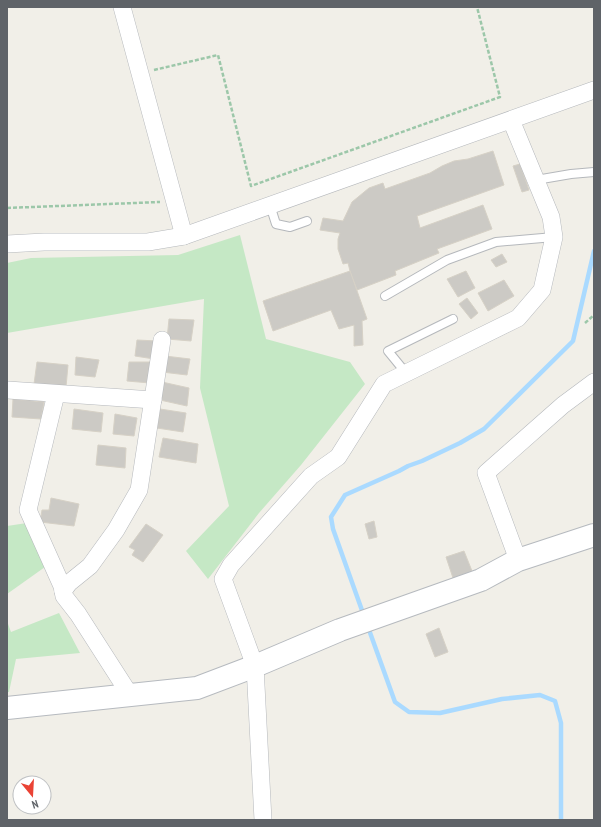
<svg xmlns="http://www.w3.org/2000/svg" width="601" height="827" font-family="'PT Sans Narrow',sans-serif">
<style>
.green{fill:#c5e8c5}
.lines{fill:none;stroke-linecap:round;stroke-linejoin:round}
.stream{stroke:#aadaff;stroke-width:4.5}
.building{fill:#cccac5;stroke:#d6d1c6}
.lane-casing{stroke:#b5b8bc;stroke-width:10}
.street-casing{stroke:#b5b8bc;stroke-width:18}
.secondary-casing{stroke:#b6babf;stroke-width:24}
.path{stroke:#9cc7a9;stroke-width:2.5;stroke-dasharray:4 2;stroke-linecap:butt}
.lane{stroke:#fff;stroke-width:8}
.street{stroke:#fff;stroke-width:17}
.secondary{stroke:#fff;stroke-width:22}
</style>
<rect width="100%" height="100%" fill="#f1efe8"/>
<!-- green -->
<g class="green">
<path d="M 240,235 L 266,339 L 350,362 L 365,384 L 301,465 L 259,513 L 208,579 L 186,551 L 229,506 L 200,388 L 204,299 L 7,333 L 7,263 L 31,258 L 178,255 Z"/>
<path d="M 27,523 L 45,567 L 7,594 L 7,526 Z"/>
<path d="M 59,613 L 80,653 L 16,659 L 9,692 L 7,692 L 7,621 L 11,632 Z"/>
</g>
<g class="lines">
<!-- stream -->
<g class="stream">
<path d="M 364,616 L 333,529 L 331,517 L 345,495 L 399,471 L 408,466 L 422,461 L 460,443 L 484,429 L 573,341 L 594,251"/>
<path d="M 368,627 L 395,702 L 409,712 L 440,713 L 502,699 L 540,695 L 555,701 L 561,723 L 561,820"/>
</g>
</g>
<!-- building -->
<g class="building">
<path d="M 493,151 L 504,185 L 417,216 L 420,228 L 483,205 L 492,229 L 437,249 L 439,253 L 395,271 L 396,275 L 357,290 L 350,271 L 348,263 L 343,264 L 338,249 L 338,239 L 340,233 L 320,230 L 323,218 L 343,221 L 352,202 L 369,188 L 383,183 L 385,189 L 430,173 L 442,166 L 454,161 L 468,159 Z"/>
<path d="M 520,164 L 529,190 L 522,192 L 513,166 Z"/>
<path d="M 502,254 L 507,262 L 496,267 L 491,260 Z"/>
<path d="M 350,271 L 367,319 L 362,321 L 363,345 L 354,346 L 354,325 L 339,329 L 331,310 L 273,331 L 263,301 Z"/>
<path d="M 466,271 L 475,288 L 458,297 L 447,279 Z"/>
<path d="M 504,280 L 514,296 L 488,311 L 478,293 Z"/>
<path d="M 467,298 L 478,313 L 471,319 L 459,304 Z"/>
<path d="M 169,319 L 194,320 L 191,341 L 167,339 Z"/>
<path d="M 137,340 L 157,341 L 154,359 L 135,356 Z"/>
<path d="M 165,356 L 190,359 L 187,375 L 162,372 Z"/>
<path d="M 76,357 L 99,360 L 95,377 L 75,375 Z"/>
<path d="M 37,362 L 68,365 L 66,387 L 34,384 Z"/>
<path d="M 129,362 L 153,362 L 150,383 L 127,381 Z"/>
<path d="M 162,382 L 189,388 L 187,406 L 160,400 Z"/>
<path d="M 13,399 L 44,402 L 41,419 L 12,417 Z"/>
<path d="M 74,409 L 103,413 L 101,432 L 72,429 Z"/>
<path d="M 160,409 L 186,413 L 183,432 L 157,428 Z"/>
<path d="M 115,414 L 137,418 L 134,436 L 113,434 Z"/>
<path d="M 163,438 L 198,444 L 196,463 L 159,457 Z"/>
<path d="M 98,445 L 126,448 L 125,468 L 96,465 Z"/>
<path d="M 51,498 L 79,504 L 74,526 L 40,522 L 42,510 L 49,510 Z"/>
<path d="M 374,521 L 377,537 L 369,539 L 365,524 Z"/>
<path d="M 146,524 L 163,535 L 143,562 L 132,555 L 135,550 L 129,547 Z"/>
<path d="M 464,551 L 472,571 L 453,578 L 446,557 Z"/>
<path d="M 439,628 L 448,652 L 435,657 L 426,634 Z"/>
</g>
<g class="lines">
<!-- lane casing -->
<g class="lane-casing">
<g id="lane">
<path d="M 536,180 L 571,174 L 594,172"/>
<path d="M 270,205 L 276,224 L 290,227 L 307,221"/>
<path d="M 385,296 L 447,260 L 496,242 L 554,237"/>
<path d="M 406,373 L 388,351 L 453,319"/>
</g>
</g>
<!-- street casing -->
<g class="street-casing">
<g id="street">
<path d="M 122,7 L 184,236"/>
<path d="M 7,244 L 44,242 L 148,242 L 184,236 L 594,90"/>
<path d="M 8,390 L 153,400"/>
<path d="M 56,394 L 28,510 L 62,586 L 64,596 L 78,614 L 130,695"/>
<path d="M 518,560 L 486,473 L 563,405 L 594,382"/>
<path d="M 63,591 L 69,583 L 90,566 L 116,530 L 139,490 L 162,340"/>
<path d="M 263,820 L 255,666 L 223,579 L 231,565 L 311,476 L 338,457 L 384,384 L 518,318 L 542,290 L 554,237 L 551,217 L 511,120"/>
</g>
</g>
<!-- secondary casing -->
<g class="secondary-casing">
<path id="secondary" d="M 7,708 L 197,688 L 255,666 L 340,630 L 481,580 L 518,560 L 594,535"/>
</g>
<!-- path -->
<g class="path">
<path d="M 154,70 L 218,55 L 251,186 L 500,97 L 477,7"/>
<path d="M 7,208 L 160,202"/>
<path d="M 585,323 L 594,315"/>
</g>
<!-- lane -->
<use href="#lane" class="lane"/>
<!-- street -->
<use href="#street" class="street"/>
<!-- secondary -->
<use href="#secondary" class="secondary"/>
</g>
<!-- border -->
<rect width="601" height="827" fill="none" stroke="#5f6368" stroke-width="16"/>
<!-- north arrow -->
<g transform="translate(32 795) rotate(162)"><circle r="19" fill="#ffffff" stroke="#bfc1c3"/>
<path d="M0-3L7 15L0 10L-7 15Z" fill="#ea4335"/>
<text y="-6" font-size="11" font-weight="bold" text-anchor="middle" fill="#5f6368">N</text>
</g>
</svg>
